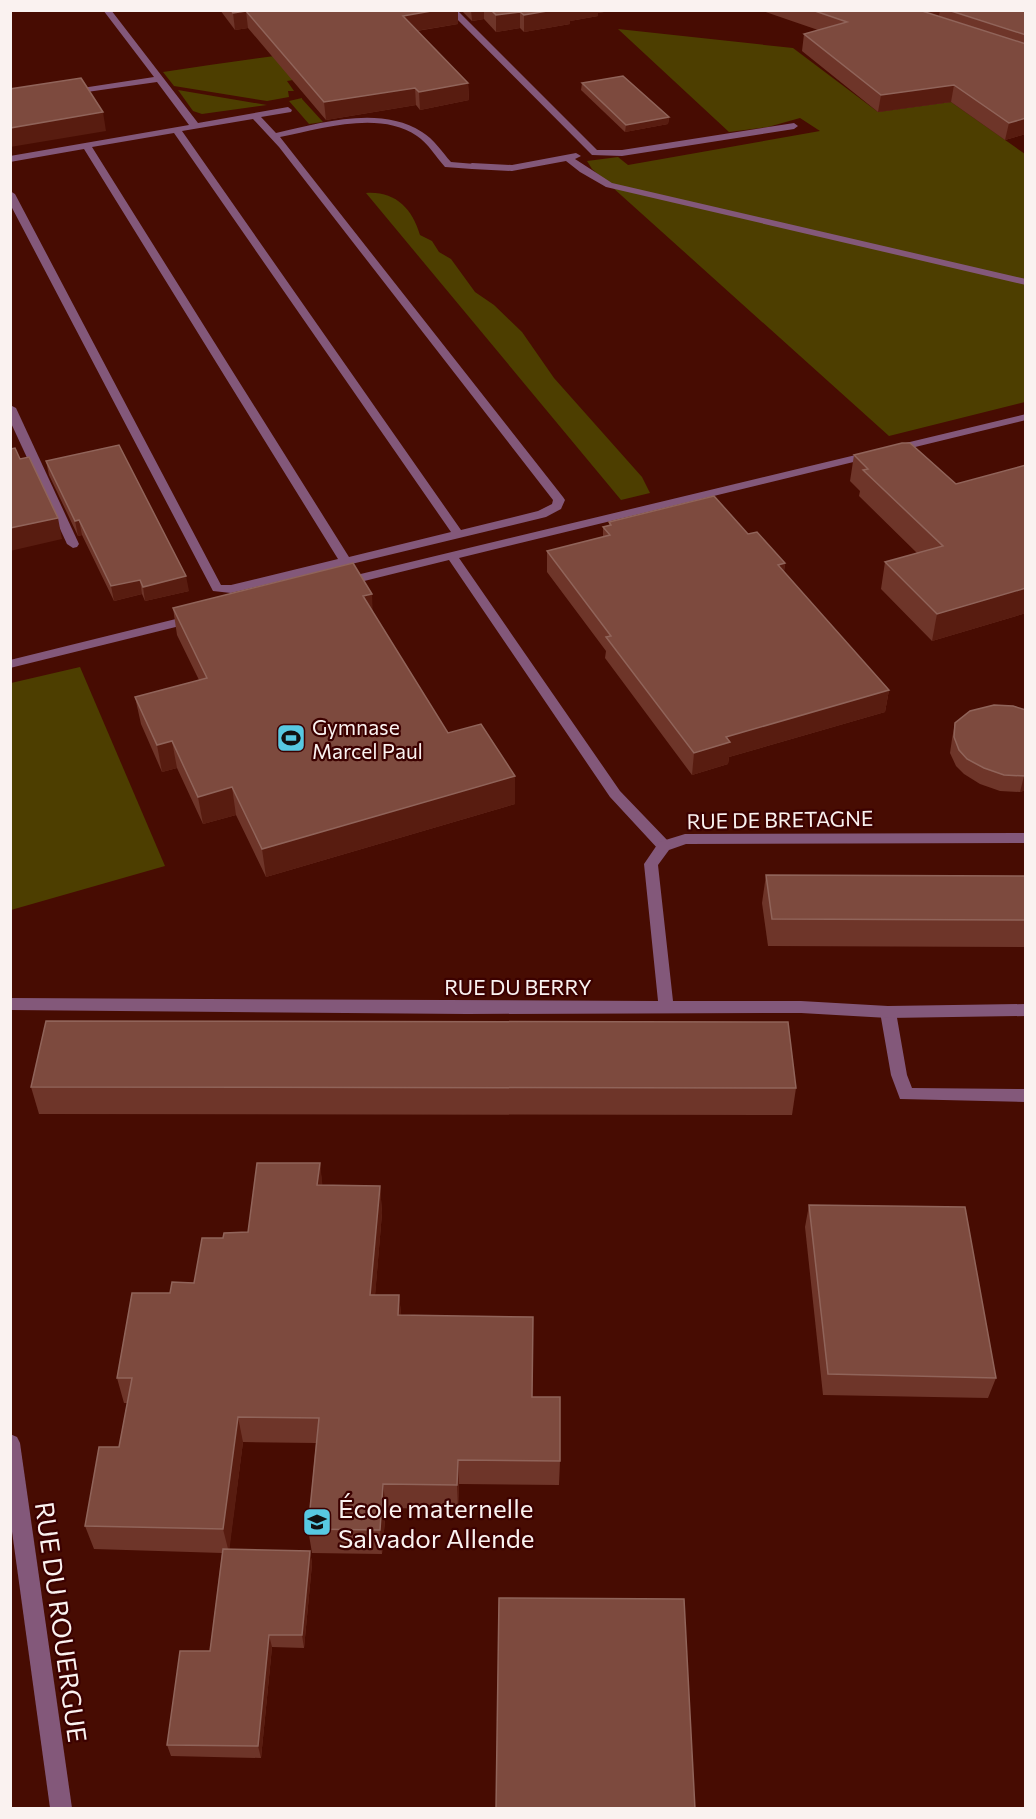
<svg xmlns="http://www.w3.org/2000/svg" width="1036" height="1819" font-family="Commissioner,sans-serif">
<style>
.green{fill:#4d3e00}
.lines{fill:none;stroke-linecap:round;stroke-linejoin:round}
.service{fill:#83587a;fill-rule:evenodd}
.minor{fill:#83587a;fill-rule:evenodd}
.wall{fill:#6e3529}
.shaded-wall{fill:#581c10}
.building{fill:#7d4a3e;stroke:#90645a;stroke-width:1.5}
.labels{text-anchor:middle;dominant-baseline:central;stroke-width:4.5;stroke-linejoin:round;paint-order:stroke}
.poi-label{font-size:21px;fill:#faf2f0;stroke:#3b0100;text-anchor:start}
.street-label{font-size:21px;fill:#faf2f0;stroke:#3b0100}
.near-poi-label{font-size:26px;fill:#faf2f0;stroke:#3b0100;text-anchor:start}
.near-street-label{font-size:26px;fill:#faf2f0;stroke:#3b0100}
</style>
<rect width="100%" height="100%" fill="#470c02"/>
<!-- green -->
<g class="green">
<path d="M 618,29 L 793,48 L 878,112 L 951,102 L 1025,154 L 1025,402 L 889,436 L 592,169 L 587,161 L 618,157 L 628,165 L 820,131 L 800,118 L 768,127 L 729,132 Z"/>
<path d="M 351,44 L 372,67 L 287,81 L 294,91 L 288,91 L 289,97 L 267,101 L 174,86 L 163,72 C 226,62 288,55 351,44 Z"/>
<path d="M 178,90 L 267,105 L 202,114 L 193,111 Z"/>
<path d="M 302,98 L 302,99 L 323,122 L 309,124 L 289,101 Z"/>
<path d="M 366,193 C 395,191 412,208 420,235 L 432,241 L 439,252 L 451,259 L 475,292 L 494,305 L 522,332 L 554,378 L 642,477 L 650,493 L 621,500 Z"/>
<path d="M 80,667 L 165,866 L 11,910 L 11,683 Z"/>
</g>
<g class="lines">
<!-- service -->
<g class="service">
<path d="M 103,10 L 111,10 L 198,123 L 288,107 L 292,110 L 291,112 L 261,117 L 276,133 C 321,123 380,105 422,132 C 434,139 442,152 451,162 L 475,164 L 477,166 L 472,169 L 445,167 C 436,157 428,143 417,136 C 379,110 321,129 280,137 L 563,497 L 565,500 L 561,509 L 546,517 L 231,593 L 213,591 L 10,204 L 10,191 L 15,194 L 221,585 L 231,585 L 338,559 L 84,149 L 10,162 L 10,156 L 189,125 L 157,82 L 66,95 L 66,91 L 69,90 L 154,77 ZM 253,119 L 279,147 L 553,500 L 552,504 L 538,511 L 461,530 L 182,131 ZM 174,133 L 451,532 L 349,557 L 92,147 Z"/>
<path d="M 10,405 L 16,408 L 79,544 L 77,547 L 73,548 L 67,544 L 10,421 Z"/>
<path d="M 1026,414 L 1026,420 L 459,558 L 620,791 L 669,842 L 671,846 L 664,851 L 659,850 L 610,797 L 449,560 L 344,586 L 338,582 L 344,578 Z"/>
<path d="M 196,614 L 202,618 L 200,621 L 10,668 L 10,660 Z"/>
<path d="M 888,1006 L 894,1008 L 896,1012 L 907,1075 L 912,1088 L 1026,1089 L 1026,1102 L 900,1099 L 891,1075 L 880,1012 L 882,1008 Z"/>
</g>
<!-- minor -->
<g class="minor">
<path d="M 448,10 L 457,10 L 597,150 L 622,150 L 794,123 L 798,126 L 794,129 L 622,156 L 592,155 Z"/>
<path d="M 576,153 L 581,156 L 575,159 L 612,183 L 1026,279 L 1026,285 L 606,187 L 580,172 L 566,161 L 512,171 L 472,169 L 467,166 L 472,163 L 512,165 Z"/>
<path d="M 1026,833 L 1026,843 L 686,844 L 669,850 L 658,865 L 673,1001 L 801,1001 L 888,1006 L 1026,1004 L 1026,1016 L 888,1018 L 801,1013 L 467,1014 L 10,1010 L 10,998 L 658,1001 L 644,864 L 659,842 L 685,834 Z"/>
<path d="M 10,1434 L 17,1437 L 20,1443 L 72,1808 L 50,1808 L 10,1517 Z"/>
</g>
</g>
<!-- wall -->
<g class="wall">
<path d="M 220,10 L 458,10 L 458,24 L 417,31 L 468,83 L 469,100 L 420,110 L 416,105 L 326,120 L 248,28 L 235,30 Z"/>
<path d="M 461,10 L 616,10 L 598,13 L 598,16 L 570,21 L 570,24 L 524,32 L 520,28 L 496,32 L 484,19 L 472,21 Z"/>
<path d="M 760,10 L 1026,10 L 1026,134 L 1005,140 L 951,102 L 878,112 L 802,51 L 804,34 L 818,30 Z"/>
<path d="M 582,83 L 669,117 L 668,124 L 625,132 L 581,90 Z"/>
<path d="M 854,455 L 956,484 L 1026,465 L 1026,613 L 932,641 L 881,589 L 885,562 L 917,553 L 859,496 L 860,491 L 850,481 Z"/>
<path d="M 46,461 L 189,591 L 145,601 L 142,594 L 114,601 L 82,535 L 78,536 L 49,475 Z"/>
<path d="M 609,522 L 748,534 L 785,563 L 784,572 L 889,690 L 885,712 L 729,757 L 728,764 L 692,775 L 605,658 L 606,651 L 547,572 L 547,551 L 603,537 L 603,527 L 609,525 Z"/>
<path d="M 173,608 L 373,612 L 448,733 L 515,804 L 266,877 L 236,815 L 203,824 L 177,768 L 162,772 L 141,724 L 135,697 L 199,680 L 177,635 Z"/>
<path d="M 1026,710 L 1026,790 L 1020,792 L 1000,791 L 980,784 L 964,774 L 956,766 L 950,753 L 952,739 L 955,723 Z"/>
<path d="M 766,875 L 1026,876 L 1026,947 L 768,946 L 762,903 Z"/>
<path d="M 31,1087 L 796,1088 L 792,1115 L 39,1114 Z"/>
<path d="M 320,1163 L 322,1185 L 380,1186 L 382,1213 L 375,1295 L 399,1295 L 401,1315 L 532,1397 L 560,1461 L 559,1485 L 459,1484 L 458,1509 L 386,1508 L 382,1554 L 312,1553 L 308,1529 L 316,1443 L 243,1442 L 229,1549 L 310,1551 L 312,1564 L 304,1648 L 272,1647 L 261,1758 L 171,1756 L 167,1745 L 210,1651 L 222,1553 L 94,1549 L 85,1526 L 119,1447 L 127,1403 L 124,1403 L 117,1378 L 170,1293 L 194,1283 L 223,1238 L 248,1232 Z"/>
<path d="M 809,1205 L 996,1378 L 988,1398 L 823,1395 L 805,1227 Z"/>
</g>
<!-- shaded-wall -->
<g class="shaded-wall">
<path d="M 437,10 L 458,10 L 458,24 L 403,33 L 403,16 Z"/>
<path d="M 471,10 L 484,10 L 484,19 L 472,21 Z"/>
<path d="M 553,10 L 616,10 L 598,13 L 598,16 L 570,21 L 570,24 L 524,32 L 524,15 Z"/>
<path d="M 926,10 L 940,10 L 939,16 L 924,20 Z"/>
<path d="M 246,11 L 248,28 L 235,30 L 233,13 Z"/>
<path d="M 520,12 L 520,28 L 496,32 L 496,15 Z"/>
<path d="M 468,83 L 469,100 L 420,110 L 419,92 Z"/>
<path d="M 954,85 L 951,102 L 878,112 L 881,95 Z"/>
<path d="M 415,88 L 416,105 L 326,120 L 324,102 Z"/>
<path d="M 103,112 L 106,131 L 10,147 L 10,128 Z"/>
<path d="M 669,117 L 668,124 L 625,132 L 626,125 Z"/>
<path d="M 1026,118 L 1026,134 L 1005,140 L 1009,123 Z"/>
<path d="M 58,518 L 62,539 L 10,551 L 10,528 Z"/>
<path d="M 79,520 L 82,535 L 78,536 L 75,521 Z"/>
<path d="M 785,563 L 782,584 L 778,565 Z"/>
<path d="M 186,576 L 189,591 L 145,601 L 143,587 Z"/>
<path d="M 140,580 L 142,594 L 114,601 L 111,586 Z"/>
<path d="M 1026,588 L 1026,613 L 932,641 L 937,614 Z"/>
<path d="M 372,594 L 373,621 L 363,596 Z"/>
<path d="M 889,690 L 885,712 L 729,757 L 728,764 L 692,775 L 694,753 L 726,737 Z"/>
<path d="M 172,741 L 177,768 L 162,772 L 157,745 Z"/>
<path d="M 515,776 L 515,804 L 266,877 L 262,849 Z"/>
<path d="M 1024,776 L 1026,776 L 1026,790 L 1020,792 Z"/>
<path d="M 232,787 L 236,815 L 203,824 L 198,797 Z"/>
<path d="M 320,1163 L 323,1190 L 317,1185 Z"/>
<path d="M 380,1186 L 382,1213 L 373,1321 L 370,1295 Z"/>
<path d="M 399,1295 L 402,1321 L 398,1315 Z"/>
<path d="M 238,1417 L 243,1442 L 229,1553 L 223,1529 Z"/>
<path d="M 458,1460 L 459,1484 L 458,1509 L 457,1485 Z"/>
<path d="M 383,1484 L 386,1508 L 382,1554 L 380,1530 Z"/>
<path d="M 310,1551 L 312,1564 L 304,1648 L 302,1635 Z"/>
<path d="M 269,1635 L 272,1647 L 261,1758 L 258,1746 Z"/>
</g>
<!-- building -->
<g class="building">
<path d="M 231,10 L 437,10 L 403,16 L 468,83 L 419,92 L 415,88 L 324,102 L 246,11 L 233,13 Z"/>
<path d="M 491,10 L 553,10 L 524,15 L 520,12 L 496,15 Z"/>
<path d="M 812,10 L 919,10 L 1026,44 L 1026,118 L 1009,123 L 954,85 L 881,95 L 804,34 L 847,22 Z"/>
<path d="M 948,10 L 1026,10 L 1026,35 Z"/>
<path d="M 623,76 L 669,117 L 626,125 L 582,83 Z"/>
<path d="M 81,78 L 103,112 L 10,128 L 10,89 Z"/>
<path d="M 902,443 L 910,443 L 956,484 L 1026,465 L 1026,588 L 937,614 L 885,562 L 943,546 L 863,470 L 868,469 L 854,455 Z"/>
<path d="M 119,445 L 186,576 L 143,587 L 140,580 L 111,586 L 79,520 L 75,521 L 46,461 Z"/>
<path d="M 15,448 L 20,459 L 29,457 L 58,518 L 10,528 L 10,449 Z"/>
<path d="M 714,496 L 748,534 L 757,532 L 785,563 L 778,565 L 889,690 L 726,737 L 730,742 L 694,753 L 606,637 L 611,636 L 547,551 L 610,535 L 603,527 L 611,525 L 609,522 Z"/>
<path d="M 353,563 L 372,594 L 363,596 L 448,733 L 481,724 L 515,776 L 262,849 L 232,787 L 198,797 L 172,741 L 157,745 L 135,697 L 207,678 L 173,608 Z"/>
<path d="M 994,705 L 1013,706 L 1026,710 L 1026,776 L 1004,775 L 984,768 L 967,759 L 959,750 L 954,737 L 955,723 L 970,711 Z"/>
<path d="M 766,875 L 1026,876 L 1026,920 L 772,919 Z"/>
<path d="M 46,1021 L 788,1022 L 796,1088 L 31,1087 Z"/>
<path d="M 257,1163 L 320,1163 L 317,1185 L 380,1186 L 370,1295 L 399,1295 L 398,1315 L 533,1317 L 532,1397 L 560,1397 L 560,1461 L 458,1460 L 457,1485 L 383,1484 L 380,1530 L 308,1529 L 319,1418 L 238,1417 L 223,1529 L 85,1526 L 99,1447 L 119,1447 L 132,1378 L 117,1378 L 132,1293 L 170,1293 L 172,1282 L 194,1283 L 202,1238 L 223,1238 L 224,1233 L 248,1232 Z"/>
<path d="M 809,1205 L 965,1207 L 996,1378 L 828,1374 Z"/>
<path d="M 223,1549 L 310,1551 L 302,1635 L 269,1635 L 258,1746 L 167,1745 L 180,1651 L 210,1651 Z"/>
<path d="M 499,1598 L 684,1599 L 695,1809 L 496,1809 Z"/>
</g>
<!-- icons -->
<defs>
<g id="stadium-square" transform="scale(1.5)"><rect x="-9" y="-9" width="18" height="18" rx="4" fill="#57c9e2" stroke="#3b0100"/><path d="M0-5a6.5 5 0 1 0 0 10a6.5 5 0 1 0 0-10ZM-3.5-1.8h7v3.6h-7Z" fill="#111"/></g>
<g id="school-square" transform="scale(1.5)"><rect x="-9" y="-9" width="18" height="18" rx="4" fill="#57c9e2" stroke="#3b0100"/><path d="M0-5L7-2L0 1L-7-2ZM-4 1L0 2.5L4 1V4Q0 6-4 4Z" fill="#111"/></g>
</defs>
<g fill-rule="evenodd">
<use href="#stadium-square" x="291" y="738"/>
<use href="#school-square" x="317" y="1522"/>
</g>
<g class="labels">
<!-- poi labels -->
<g class="poi-label">
<text x="312" y="726">Gymnase<tspan x="312" dy="24">Marcel Paul</tspan></text>
</g>
<!-- street labels -->
<g class="street-label">
<text transform="translate(780 819) rotate(-1)">RUE DE BRETAGNE</text>
<text x="518" y="986">RUE DU BERRY</text>
</g>
<!-- near-poi labels -->
<g class="near-poi-label">
<text x="338" y="1507">École maternelle<tspan x="338" dy="30">Salvador Allende</tspan></text>
</g>
<!-- near-street labels -->
<g class="near-street-label">
<text transform="translate(62 1622) rotate(82)">RUE DU ROUERGUE</text>
</g>
</g>
<!-- border -->
<rect width="1036" height="1819" fill="none" stroke="#faf2f0" stroke-width="24"/>
</svg>
